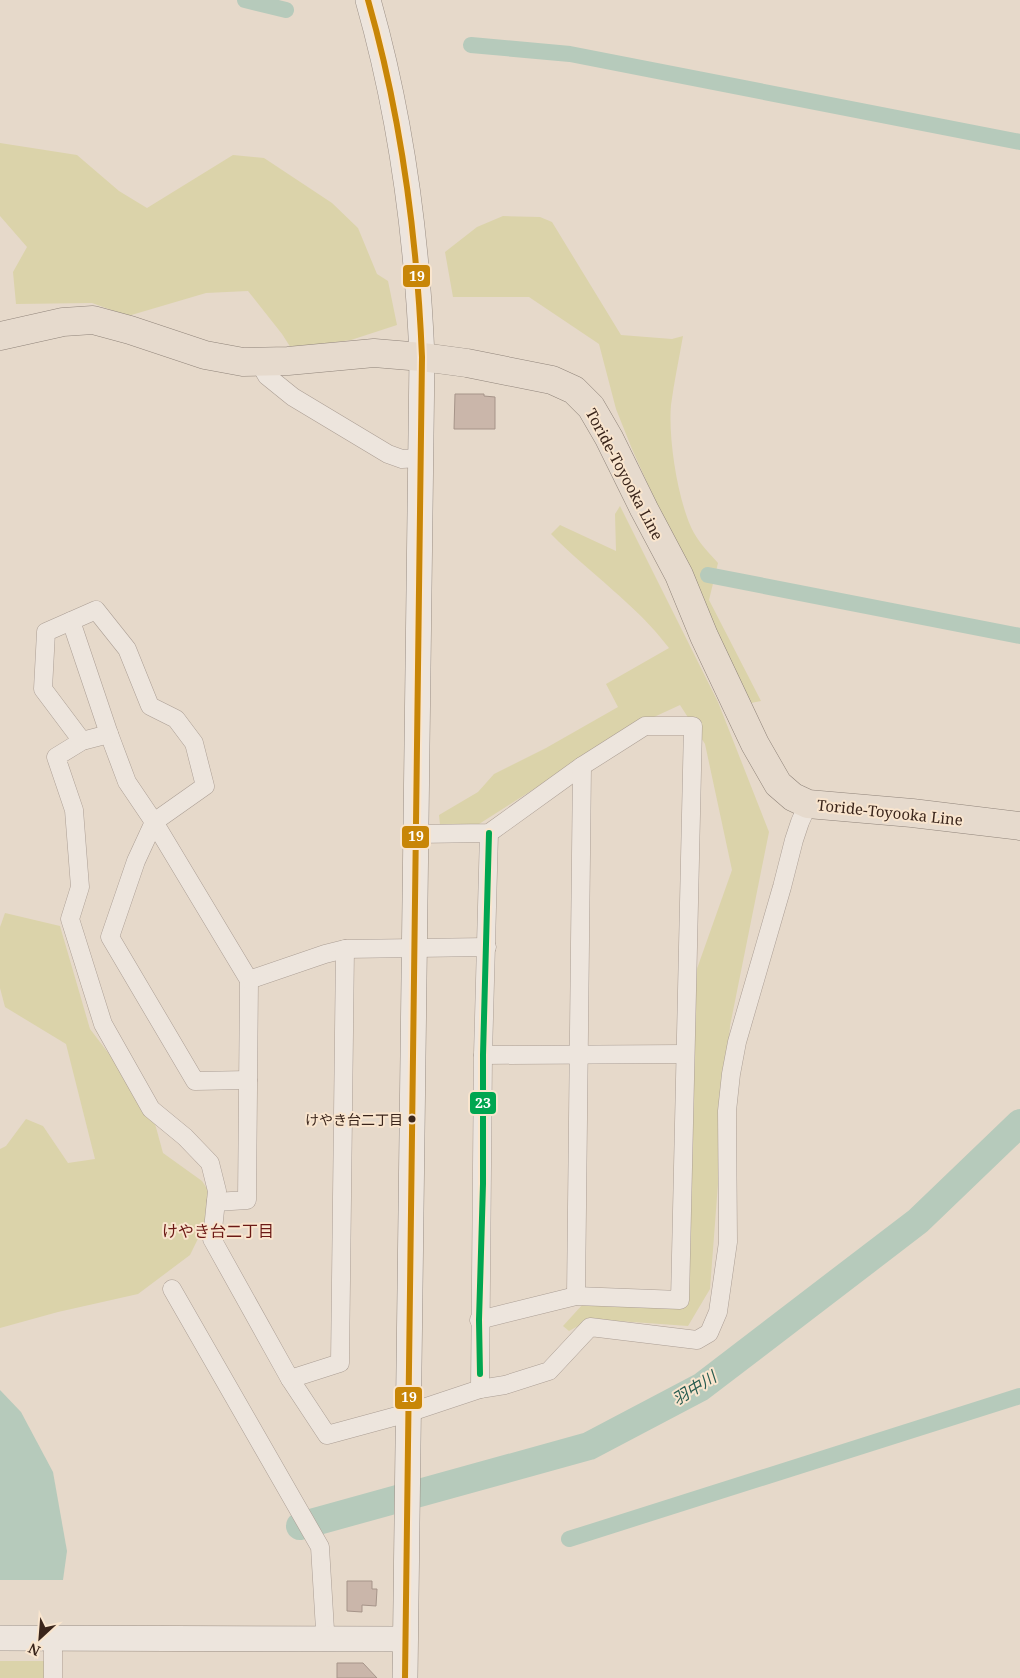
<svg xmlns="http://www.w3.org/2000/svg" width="1020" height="1678" font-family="'Noto Serif','Noto Sans JP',serif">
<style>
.green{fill:#dbd3aa}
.water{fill:#b6cabb}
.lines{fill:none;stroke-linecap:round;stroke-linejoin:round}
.canal{stroke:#b6cabb;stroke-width:16}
.river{stroke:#b6cabb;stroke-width:28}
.building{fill:#cab6aa;stroke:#a69489}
.street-casing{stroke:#ab9e94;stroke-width:19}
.secondary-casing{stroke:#9a8e84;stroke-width:26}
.primary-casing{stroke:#90847a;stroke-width:29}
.street{stroke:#ede5dd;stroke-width:18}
.secondary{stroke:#ede5dd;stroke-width:25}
.primary{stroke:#e6dacd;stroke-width:28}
.bus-1-casing{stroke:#f9e5ce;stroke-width:10}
.bus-2-casing{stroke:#f9e5ce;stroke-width:10}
.bus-1{stroke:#c88607;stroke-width:6}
.bus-2{stroke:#00a651;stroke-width:6}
.bus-dot{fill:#3a251b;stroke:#f9e5ce;stroke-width:2}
.labels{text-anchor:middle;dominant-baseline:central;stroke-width:4;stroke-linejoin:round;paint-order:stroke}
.bus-label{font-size:14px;fill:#3a251b;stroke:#f9e5ce;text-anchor:end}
.street-label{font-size:15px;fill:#3a251b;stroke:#f9e5ce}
.neighbourhood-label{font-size:16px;fill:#6c1915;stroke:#f9e5ce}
.water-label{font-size:16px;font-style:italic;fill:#285c50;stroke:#f9e5ce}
.line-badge{stroke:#f9e5ce;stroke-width:2}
.badge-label{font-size:14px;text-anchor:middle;font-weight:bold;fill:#fff}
</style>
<rect width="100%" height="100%" fill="#e6d9ca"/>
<!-- green -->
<g class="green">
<path d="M 0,143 L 77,155 L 119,191 L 147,208 L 233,155 L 264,158 L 332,203 L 358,228 L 377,274 L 388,281 L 397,325 L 351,340 L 291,348 L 282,334 L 248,291 L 206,293 L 128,316 L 92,303 L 16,304 L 13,272 L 27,247 L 0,216 Z"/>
<path d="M 503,216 L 540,217 L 552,222 L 621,335 L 672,339 L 683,336 C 679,359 674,382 671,405 C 668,438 678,504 694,533 C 700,544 710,554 718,563 L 709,600 L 761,701 L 751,703 L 698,596 L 632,449 L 616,409 L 599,344 L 529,297 L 453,297 L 445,252 L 477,227 Z"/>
<path d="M 620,506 L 718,702 L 769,832 L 730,1026 L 710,1289 L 688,1326 L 591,1319 L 569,1331 L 563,1326 L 583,1304 L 684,1306 L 690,1241 L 693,980 L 732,870 L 705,744 L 680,705 L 628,729 L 479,824 L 440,825 L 439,815 L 478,792 L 494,774 L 546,748 L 618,707 L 606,684 L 669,648 C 636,604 589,573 551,534 L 560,525 L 616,551 L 615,514 Z"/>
<path d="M 5,913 L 60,926 L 90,1029 L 151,1109 L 163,1153 L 202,1181 L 216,1202 L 190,1255 L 138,1294 L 58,1312 L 0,1328 L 0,1149 L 6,1146 L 26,1119 L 43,1126 L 68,1163 L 95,1159 L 66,1044 L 5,1007 L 0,988 L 0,927 Z"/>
<rect x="0" y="1661" width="44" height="17"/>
</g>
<!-- water -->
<path class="water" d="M 0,1390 L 21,1412 L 53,1472 L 67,1551 L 63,1580 L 0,1580 Z"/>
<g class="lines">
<!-- canal -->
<g class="canal">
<path d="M 245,0 L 286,10"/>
<path d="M 471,45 L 570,54 L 1020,142"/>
<path d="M 708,575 L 1020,636"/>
<path d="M 569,1539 L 1020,1396"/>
</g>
<!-- river -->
<path class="river" d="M 300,1526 L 589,1446 L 701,1387 L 918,1221 L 1020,1123"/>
</g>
<!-- building -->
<g class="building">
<path d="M 455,394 L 484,394 L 484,396 L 495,397 L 495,429 L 454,429 Z"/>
<path d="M 347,1581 L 372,1581 L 372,1589 L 377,1589 L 376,1606 L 362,1605 L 362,1612 L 347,1611 Z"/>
<path d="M 337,1663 L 363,1663 L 377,1678 L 337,1678 Z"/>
</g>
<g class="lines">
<!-- street casing -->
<g class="street-casing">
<g id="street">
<path d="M 258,361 L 267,376 L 293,397 L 388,454 L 402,459 L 420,458"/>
<path d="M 71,621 L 109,734 L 127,782 L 154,822 L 249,980 L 247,1200 L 216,1202"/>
<path d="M 109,734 L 82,741 L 56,757 L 74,810 L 80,887 L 70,919 L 103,1024 L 151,1109 L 185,1137 L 210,1163 L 217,1191 L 212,1239 L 290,1379 L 327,1435 L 408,1413 L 480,1389 L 505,1385 L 549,1371 L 590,1327 L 697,1340 L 709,1333 L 718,1312 L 728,1242 L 727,1111 L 731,1074 L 737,1042 L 782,887 L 794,840 L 800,822 L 808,804"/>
<path d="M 82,741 L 43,689 L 46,632 L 96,610 L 127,649 L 150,706 L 176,719 L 194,743 L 205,786 L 154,822 L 136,861 L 110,937 L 195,1081 L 248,1080"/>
<path d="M 416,834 L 489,833 L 582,766 L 645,726 L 693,726 L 680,1300 L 576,1296 L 479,1320"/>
<path d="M 249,980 L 325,954 L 345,949 L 487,947"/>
<path d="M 483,1055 L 685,1054"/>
<path d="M 172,1289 L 320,1547 L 325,1630 L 328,1639"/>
<path d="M 576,1296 L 582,766"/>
<path d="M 290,1379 L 340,1363 L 345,949"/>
<path d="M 480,1389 L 483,1055 L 489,833"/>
<path d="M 53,1678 L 53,1639"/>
</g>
</g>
<!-- secondary casing -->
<g class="secondary-casing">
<g id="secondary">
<path d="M 368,0 C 401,116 417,236 422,357 L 405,1678"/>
<path d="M 0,1638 L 405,1639"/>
</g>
</g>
<!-- primary casing -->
<g class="primary-casing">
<path id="primary" d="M 0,336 L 63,322 L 93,320 L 130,330 L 205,355 L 243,362 L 288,361 L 374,353 L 422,357 L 467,363 L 552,380 L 574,390 L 591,407 L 609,438 L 644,509 L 679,575 L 704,636 L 755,744 L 778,784 L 793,797 L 808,804 L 912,813 L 1020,826"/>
</g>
<!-- street -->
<use href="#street" class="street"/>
<!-- secondary -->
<use href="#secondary" class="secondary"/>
<!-- primary -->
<use href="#primary" class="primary"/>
<!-- bus-1 casing -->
<g class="bus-1-casing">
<path id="bus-1" d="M 368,0 C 401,116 417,236 422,357 L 405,1678"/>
</g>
<!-- bus-2 casing -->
<g class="bus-2-casing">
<path id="bus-2" d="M 480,1374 L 479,1320 L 483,1184 L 483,1055 L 489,833"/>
</g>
<!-- bus-1 -->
<use href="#bus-1" class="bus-1"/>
<!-- bus-2 -->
<use href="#bus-2" class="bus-2"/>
</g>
<!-- markers -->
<circle class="bus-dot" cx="412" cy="1119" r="4.5"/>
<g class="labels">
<!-- bus labels -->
<g class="bus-label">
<text x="403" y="1119">けやき台二丁目</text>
</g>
<!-- street labels -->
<g class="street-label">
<text transform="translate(625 474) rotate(62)">Toride-Toyooka Line</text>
<text transform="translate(890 812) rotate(6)">Toride-Toyooka Line</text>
</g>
<!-- neighbourhood labels -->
<g class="neighbourhood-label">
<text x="218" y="1231">けやき台二丁目</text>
</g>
<!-- water labels -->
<g class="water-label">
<text transform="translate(694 1388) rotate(-32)">羽中川</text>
</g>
</g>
<g class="line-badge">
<rect x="402" y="264" width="29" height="24" rx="5" fill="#c88607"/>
<rect x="401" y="825" width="29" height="24" rx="5" fill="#c88607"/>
<rect x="469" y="1091" width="28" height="24" rx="5" fill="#00a651"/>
<rect x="394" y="1386" width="29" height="24" rx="5" fill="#c88607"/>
</g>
<g class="badge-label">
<text x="417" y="281">19</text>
<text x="416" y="841">19</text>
<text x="483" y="1108">23</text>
<text x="409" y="1402">19</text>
</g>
<!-- north arrow -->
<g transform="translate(40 1638) rotate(206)" stroke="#f9e5ce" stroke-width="4" paint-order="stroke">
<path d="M0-4L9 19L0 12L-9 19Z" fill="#3a251b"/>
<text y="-8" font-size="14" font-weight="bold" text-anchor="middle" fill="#3a251b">N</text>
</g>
</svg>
